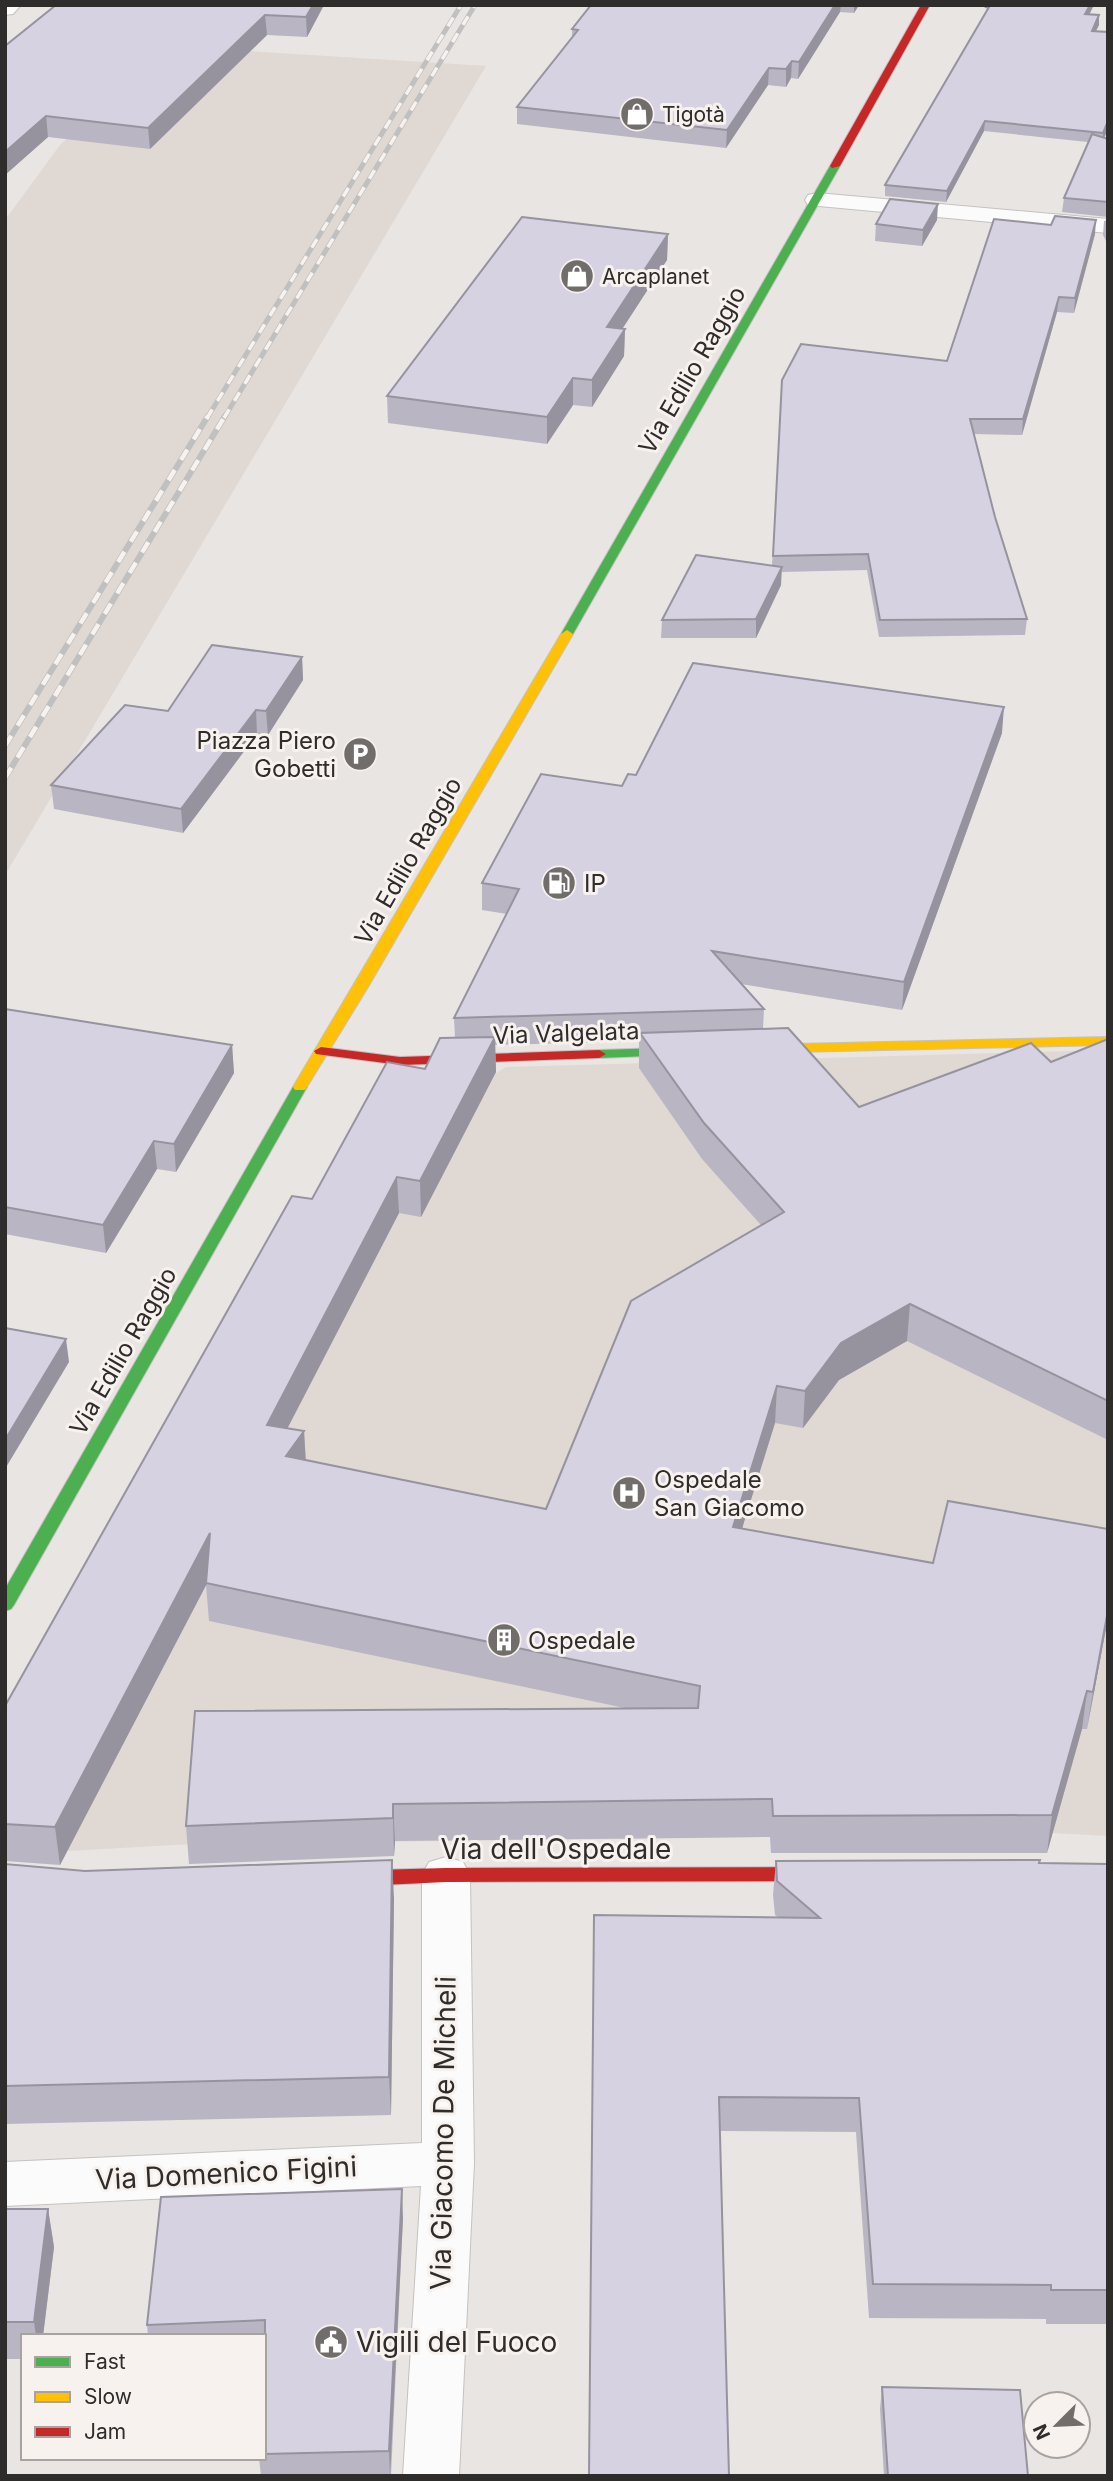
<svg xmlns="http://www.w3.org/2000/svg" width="1113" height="2481" font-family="Inter,sans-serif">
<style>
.built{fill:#e0d8d2}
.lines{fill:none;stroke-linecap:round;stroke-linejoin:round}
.street-casing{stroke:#c4c2c0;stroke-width:2}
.fast-casing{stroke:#c4c2c0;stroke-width:2}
.slow-casing{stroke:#c4c2c0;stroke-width:2}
.jam-casing{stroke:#c4c2c0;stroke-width:2}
.street{fill:#fcfbfb;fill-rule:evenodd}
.fast{fill:#4caf50;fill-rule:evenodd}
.slow{fill:#ffc107;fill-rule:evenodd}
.jam{fill:#c62828;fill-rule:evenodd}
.rail-far1-casing{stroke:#c1c0c0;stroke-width:5}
.rail-casing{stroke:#c1c0c0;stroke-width:6}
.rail-far1{stroke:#f8f2ef;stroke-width:3.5;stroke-dasharray:10;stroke-linecap:butt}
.rail{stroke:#f8f2ef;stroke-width:4.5;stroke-dasharray:12;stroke-linecap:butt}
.wall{fill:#b9b5c2;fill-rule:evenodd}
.shaded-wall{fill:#96939e}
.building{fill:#d7d2e1;stroke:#96939e;stroke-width:2}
.labels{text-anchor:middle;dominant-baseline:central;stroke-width:6;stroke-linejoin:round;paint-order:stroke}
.far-poi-label{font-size:21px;fill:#2f2d2b;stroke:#f8f2ef;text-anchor:start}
.street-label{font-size:24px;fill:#2f2d2b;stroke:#f8f2ef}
.poi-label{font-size:24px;fill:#2f2d2b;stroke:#f8f2ef;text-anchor:start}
.near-street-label{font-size:28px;fill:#2f2d2b;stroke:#f8f2ef}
.near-poi-label{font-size:28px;fill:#2f2d2b;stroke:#f8f2ef;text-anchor:start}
</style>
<rect width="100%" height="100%" fill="#e8e5e3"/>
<!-- built -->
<g class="built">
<path d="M 167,46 L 486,66 L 5,875 L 5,220 L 60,145 Z"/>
<path d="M 1108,1050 L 1108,1836 L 1053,1833 L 687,1838 L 191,1844 L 68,1851 L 5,1754 L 477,1085 L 506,1067 Z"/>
</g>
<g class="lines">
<!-- street casing -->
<g class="street-casing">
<g id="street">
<path d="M 5,5 L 21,5 L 13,14 L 5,15 Z"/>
<path d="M 817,193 L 1108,219 L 1108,233 L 808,205 L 805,200 L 808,195 Z"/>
<path d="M 446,1857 L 463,1862 L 470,1875 L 474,2163 L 459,2476 L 403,2476 L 421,2186 L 5,2206 L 5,2162 L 422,2143 L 422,1875 L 429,1862 Z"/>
</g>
</g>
<!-- fast casing -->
<g class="fast-casing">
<g id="fast">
<path d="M 835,163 L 840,166 L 573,634 L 567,638 L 563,637 L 561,634 L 830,166 Z"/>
<path d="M 693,1047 L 700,1051 L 698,1054 L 599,1058 L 592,1054 L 599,1050 Z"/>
<path d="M 300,1083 L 307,1087 L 14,1605 L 11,1609 L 5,1611 L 5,1589 L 293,1087 Z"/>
</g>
</g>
<!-- slow casing -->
<g class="slow-casing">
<g id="slow">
<path d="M 567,630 L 573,634 L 368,987 L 305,1090 L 295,1090 L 293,1087 L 561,634 Z"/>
<path d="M 1108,1037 L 1108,1045 L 753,1053 L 746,1049 L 753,1045 Z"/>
</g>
</g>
<!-- jam casing -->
<g class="jam-casing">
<g id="jam">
<path d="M 921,5 L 930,5 L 840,166 L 832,168 L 830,166 Z"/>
<path d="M 321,1047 L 400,1057 L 599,1050 L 606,1054 L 599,1058 L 400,1065 L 316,1054 L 314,1051 Z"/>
<path d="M 829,1867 L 836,1869 L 839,1874 L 836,1879 L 829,1881 L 446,1882 L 339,1887 L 332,1884 L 329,1879 L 332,1874 L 339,1871 L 446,1868 Z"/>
</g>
</g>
<!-- street -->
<use href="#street" class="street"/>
<!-- fast -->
<use href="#fast" class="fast"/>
<!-- slow -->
<use href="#slow" class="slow"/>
<!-- jam -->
<use href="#jam" class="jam"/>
<!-- rail-far1 casing -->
<g class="rail-far1-casing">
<g id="rail-far1">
<path d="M 207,418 L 461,5"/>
<path d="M 224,418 L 475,5"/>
</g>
</g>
<!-- rail casing -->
<g class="rail-casing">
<g id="rail">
<path d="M 5,746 L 208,416"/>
<path d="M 5,778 L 225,416"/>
</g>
</g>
<!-- rail-far1 -->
<use href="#rail-far1" class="rail-far1"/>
<!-- rail -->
<use href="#rail" class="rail"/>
</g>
<!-- wall -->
<g class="wall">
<path d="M 56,5 L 324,5 L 307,37 L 267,35 L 150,149 L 48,137 L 5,175 Z"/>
<path d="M 591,5 L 859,5 L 854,13 L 840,12 L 798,79 L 791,78 L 786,87 L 768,85 L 726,148 L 517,124 L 517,107 L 572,38 L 572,29 Z"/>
<path d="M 987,5 L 1094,5 L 1089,14 L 1099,25 L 1096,31 L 1108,32 L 1108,129 L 1104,138 L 1108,139 L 1108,217 L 1062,212 L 1064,198 L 1088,142 L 984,131 L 946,202 L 885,196 L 885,185 L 986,13 Z"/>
<path d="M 937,220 L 922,246 L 875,241 L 876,224 Z"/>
<path d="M 1108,220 L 1108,245 L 1103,235 L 1104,221 Z"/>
<path d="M 668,234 L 667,260 L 622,329 L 625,329 L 624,356 L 592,407 L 573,405 L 547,444 L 388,423 L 387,396 Z"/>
<path d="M 1095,234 L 1074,313 L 1057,312 L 1022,435 L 974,434 L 995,517 L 1027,619 L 1025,635 L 879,637 L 867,570 L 781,572 L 781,585 L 756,638 L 661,638 L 662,620 L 772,565 L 782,380 L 947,361 Z"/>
<path d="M 302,657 L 303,680 L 268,735 L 257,734 L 183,833 L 54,809 L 51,785 L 168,711 Z"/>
<path d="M 1002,733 L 902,1010 L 741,984 L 764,1009 L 763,1029 L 859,1107 L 1051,1062 L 1108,1039 L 1108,1440 L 907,1341 L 839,1380 L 803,1428 L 775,1423 L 742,1528 L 1108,1618 L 1087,1729 L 1082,1729 L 1047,1853 L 771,1853 L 770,1837 L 687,1838 L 395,1841 L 394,1856 L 189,1864 L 186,1826 L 625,1708 L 209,1621 L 206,1585 L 60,1865 L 5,1861 L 5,1706 L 312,1199 L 425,1069 L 455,1038 L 454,1018 L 507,914 L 482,910 L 482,883 L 636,775 ZM 639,1041 L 639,1068 L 702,1159 L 761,1225 L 546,1509 L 306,1460 L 304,1431 L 287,1428 L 399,1213 L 421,1217 L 496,1072 L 495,1045 Z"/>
<path d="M 5,1009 L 232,1045 L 234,1073 L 176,1172 L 157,1169 L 106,1253 L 5,1234 Z"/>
<path d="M 776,1861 L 1108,1864 L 1108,2324 L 1046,2324 L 1046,2319 L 869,2318 L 856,2132 L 720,2131 L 594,1915 L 778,1917 L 775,1915 L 773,1895 Z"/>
<path d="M 5,1864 L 394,1898 L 391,2115 L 5,2124 Z"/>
<path d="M 5,2209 L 48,2209 L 54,2247 L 43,2336 L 23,2336 L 23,2359 L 5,2359 Z"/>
<path d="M 403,2218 L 391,2476 L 261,2476 L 259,2458 L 264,2458 L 264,2336 L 148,2336 L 147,2325 Z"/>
<path d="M 882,2387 L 1028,2476 L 884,2476 L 880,2409 Z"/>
</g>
<!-- shaded-wall -->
<g class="shaded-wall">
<path d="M 313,5 L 324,5 L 307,37 L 306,17 Z"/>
<path d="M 835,5 L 841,5 L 840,12 L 798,79 L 799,62 Z"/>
<path d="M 854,5 L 859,5 L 854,13 Z"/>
<path d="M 1090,5 L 1094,5 L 1085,23 L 1085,14 Z"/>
<path d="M 265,15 L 267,35 L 150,149 L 148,128 Z"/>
<path d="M 1099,15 L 1099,25 L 1091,40 L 1092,31 Z"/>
<path d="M 792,61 L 791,78 L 786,87 L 786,69 Z"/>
<path d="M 769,68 L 768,85 L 726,148 L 727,130 Z"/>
<path d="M 46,116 L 48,137 L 5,175 L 5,152 Z"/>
<path d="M 985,121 L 984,131 L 946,202 L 947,191 Z"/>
<path d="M 1108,121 L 1108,129 L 1102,143 L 1103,133 Z"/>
<path d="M 938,204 L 937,220 L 922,246 L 923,230 Z"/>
<path d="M 1096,220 L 1095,234 L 1074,313 L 1075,298 Z"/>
<path d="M 668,234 L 667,260 L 606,354 L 607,327 Z"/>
<path d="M 1059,297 L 1057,312 L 1022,435 L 1023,419 Z"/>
<path d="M 625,329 L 624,356 L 592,407 L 592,380 Z"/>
<path d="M 573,378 L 573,405 L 547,444 L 547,417 Z"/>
<path d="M 782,567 L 781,585 L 756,638 L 756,619 Z"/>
<path d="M 302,657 L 303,680 L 268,735 L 266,711 Z"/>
<path d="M 1004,707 L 1002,733 L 902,1010 L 904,982 Z"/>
<path d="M 256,710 L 257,734 L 183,833 L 181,809 Z"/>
<path d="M 495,1037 L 496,1072 L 421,1217 L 420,1181 Z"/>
<path d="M 232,1045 L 234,1073 L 176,1172 L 174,1144 Z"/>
<path d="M 154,1141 L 157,1169 L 106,1253 L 103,1225 Z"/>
<path d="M 397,1177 L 399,1213 L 270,1462 L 267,1425 Z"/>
<path d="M 910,1304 L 907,1341 L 839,1380 L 803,1428 L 805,1391 L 841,1343 Z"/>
<path d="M 66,1339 L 69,1362 L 5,1469 L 5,1440 Z"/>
<path d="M 777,1386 L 775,1423 L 731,1564 L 733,1527 Z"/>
<path d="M 304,1431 L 306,1468 L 286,1456 Z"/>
<path d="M 210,1533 L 214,1570 L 60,1865 L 55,1827 Z"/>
<path d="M 1108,1610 L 1108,1618 L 1087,1729 L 1093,1692 Z"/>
<path d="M 1087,1691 L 1082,1729 L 1047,1853 L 1052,1815 Z"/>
<path d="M 393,1804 L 395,1841 L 394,1856 L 393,1818 Z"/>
<path d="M 392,1860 L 394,1898 L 391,2115 L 389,2077 Z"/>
<path d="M 402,2189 L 403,2218 L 390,2476 L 389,2451 Z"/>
<path d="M 48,2209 L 54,2247 L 43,2336 L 36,2336 L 34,2322 Z"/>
</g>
<!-- building -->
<g class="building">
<path d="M 56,5 L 313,5 L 306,17 L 265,15 L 148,128 L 46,116 L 5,152 L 5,46 Z"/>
<path d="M 591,5 L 835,5 L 799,62 L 792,61 L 786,69 L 769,68 L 727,130 L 517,107 L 578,30 L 572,29 Z"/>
<path d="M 987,5 L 1090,5 L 1085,14 L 1099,15 L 1092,31 L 1108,32 L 1108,121 L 1103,133 L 985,121 L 947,191 L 885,185 L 989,7 L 986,7 Z"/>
<path d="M 1092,134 L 1108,139 L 1108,202 L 1064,198 Z"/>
<path d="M 890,199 L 938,204 L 923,230 L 876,224 Z"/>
<path d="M 1055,216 L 1096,220 L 1075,298 L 1059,297 L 1023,419 L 970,419 L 995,517 L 1027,619 L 880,620 L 868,554 L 773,556 L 782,380 L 801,344 L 947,361 L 994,219 L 1051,225 Z"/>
<path d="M 522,217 L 668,234 L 607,327 L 625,329 L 592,380 L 573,378 L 547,417 L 387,396 Z"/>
<path d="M 696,555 L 782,567 L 756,619 L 662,620 Z"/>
<path d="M 212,645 L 302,657 L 266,711 L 256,710 L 181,809 L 51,785 L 125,705 L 168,711 Z"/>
<path d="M 693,663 L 1004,707 L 904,982 L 712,951 L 764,1009 L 454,1018 L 519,889 L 482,883 L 541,774 L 622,786 L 628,774 L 636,775 Z"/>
<path d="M 5,1009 L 232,1045 L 174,1144 L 154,1141 L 103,1225 L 5,1207 Z"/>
<path d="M 788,1028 L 859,1107 L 1031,1043 L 1051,1062 L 1108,1039 L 1108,1401 L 910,1304 L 841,1343 L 805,1391 L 777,1386 L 733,1527 L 933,1563 L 948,1501 L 1108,1529 L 1108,1610 L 1093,1692 L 1087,1691 L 1052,1815 L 773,1816 L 772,1799 L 689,1800 L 393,1804 L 393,1818 L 186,1826 L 195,1711 L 698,1708 L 700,1686 L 206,1583 L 210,1533 L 55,1827 L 5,1824 L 5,1706 L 292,1196 L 312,1199 L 387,1062 L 425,1069 L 440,1038 L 495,1037 L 420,1181 L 397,1177 L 267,1425 L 304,1431 L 286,1456 L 546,1509 L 631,1301 L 784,1212 L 704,1123 L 640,1033 Z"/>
<path d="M 5,1328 L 66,1339 L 5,1440 Z"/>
<path d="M 392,1860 L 389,2077 L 5,2086 L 5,1864 L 85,1871 Z"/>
<path d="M 1040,1860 L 1039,1863 L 1108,1864 L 1108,2290 L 1051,2290 L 1051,2285 L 873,2284 L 859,2098 L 719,2097 L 729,2476 L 589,2476 L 594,1915 L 820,1918 L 777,1881 L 776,1861 Z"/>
<path d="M 402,2189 L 389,2451 L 264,2454 L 265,2320 L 147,2325 L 161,2197 Z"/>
<path d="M 5,2209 L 48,2209 L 34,2322 L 5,2322 Z"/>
<path d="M 882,2387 L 1020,2390 L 1028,2476 L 888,2476 Z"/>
</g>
<!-- icons -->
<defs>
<g id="shop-disc" transform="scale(1.75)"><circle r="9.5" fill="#706d6b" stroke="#f8f2ef"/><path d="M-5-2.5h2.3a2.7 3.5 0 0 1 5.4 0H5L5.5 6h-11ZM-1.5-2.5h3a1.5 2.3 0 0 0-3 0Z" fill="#fff"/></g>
<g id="parking-disc" transform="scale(1.75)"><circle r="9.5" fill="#706d6b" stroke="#f8f2ef"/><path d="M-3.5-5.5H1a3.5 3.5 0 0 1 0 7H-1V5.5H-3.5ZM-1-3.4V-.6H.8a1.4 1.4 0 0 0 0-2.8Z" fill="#fff"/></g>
<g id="fuel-disc" transform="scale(1.75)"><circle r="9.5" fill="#706d6b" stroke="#f8f2ef"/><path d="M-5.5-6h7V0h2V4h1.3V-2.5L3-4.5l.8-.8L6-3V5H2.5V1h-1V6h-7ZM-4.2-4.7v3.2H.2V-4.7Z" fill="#fff"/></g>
<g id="hospital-disc" transform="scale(1.75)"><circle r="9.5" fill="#706d6b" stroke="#f8f2ef"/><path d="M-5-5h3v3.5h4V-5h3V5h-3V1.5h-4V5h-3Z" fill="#fff"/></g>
<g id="building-disc" transform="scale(1.75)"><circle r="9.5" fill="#706d6b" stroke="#f8f2ef"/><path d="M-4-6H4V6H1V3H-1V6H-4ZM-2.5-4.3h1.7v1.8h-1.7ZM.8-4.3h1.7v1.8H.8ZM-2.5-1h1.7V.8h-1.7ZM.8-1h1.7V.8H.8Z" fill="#fff"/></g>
<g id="civic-disc" transform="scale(1.75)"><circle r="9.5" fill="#706d6b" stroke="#f8f2ef"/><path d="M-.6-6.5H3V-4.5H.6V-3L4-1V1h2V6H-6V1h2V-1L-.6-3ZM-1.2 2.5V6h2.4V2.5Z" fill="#fff"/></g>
</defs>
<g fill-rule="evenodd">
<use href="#shop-disc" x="637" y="114"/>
<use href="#shop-disc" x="577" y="276"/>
<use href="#parking-disc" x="360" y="754"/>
<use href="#fuel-disc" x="559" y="883"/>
<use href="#hospital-disc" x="629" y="1493"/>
<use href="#building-disc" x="504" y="1640"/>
<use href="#civic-disc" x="331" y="2342"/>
</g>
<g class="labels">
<!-- far-poi labels -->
<g class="far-poi-label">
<text x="662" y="114">Tigotà</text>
<text x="602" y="276">Arcaplanet</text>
</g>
<!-- street labels -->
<g class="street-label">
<text transform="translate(692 370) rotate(-60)">Via Edilio Raggio</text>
<text transform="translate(408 861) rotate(-60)">Via Edilio Raggio</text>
<text transform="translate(566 1033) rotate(-2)">Via Valgelata</text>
<text transform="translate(123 1351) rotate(-60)">Via Edilio Raggio</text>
</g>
<!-- poi labels -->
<g class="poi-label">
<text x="336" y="740" text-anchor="end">Piazza Piero<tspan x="336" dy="28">Gobetti</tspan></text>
<text x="584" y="883">IP</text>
<text x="654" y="1479">Ospedale<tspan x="654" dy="28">San Giacomo</tspan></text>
<text x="528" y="1640">Ospedale</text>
</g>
<!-- near-street labels -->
<g class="near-street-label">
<text x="556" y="1849">Via dell'Ospedale</text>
<text transform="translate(443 2133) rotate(-89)">Via Giacomo De Micheli</text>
<text transform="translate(226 2173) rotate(-3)">Via Domenico Figini</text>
</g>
<!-- near-poi labels -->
<g class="near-poi-label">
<text x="356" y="2342">Vigili del Fuoco</text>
</g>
</g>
<!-- border -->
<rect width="1113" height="2481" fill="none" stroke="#2f2d2b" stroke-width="14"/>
<!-- legend -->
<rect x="21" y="2334" width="245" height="126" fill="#f8f2ef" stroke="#a8a3a1" stroke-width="2"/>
<rect x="35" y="2357" width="35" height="10" fill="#4caf50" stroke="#a8a3a1" stroke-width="2"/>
<text x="84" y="2369" font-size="21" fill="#2f2d2b">Fast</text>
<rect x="35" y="2392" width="35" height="10" fill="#ffc107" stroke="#a8a3a1" stroke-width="2"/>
<text x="84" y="2404" font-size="21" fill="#2f2d2b">Slow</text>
<rect x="35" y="2427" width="35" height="10" fill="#c62828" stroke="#a8a3a1" stroke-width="2"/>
<text x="84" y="2439" font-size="21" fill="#2f2d2b">Jam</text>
<!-- north arrow -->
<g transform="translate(1057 2425) rotate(246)"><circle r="33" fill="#f8f2ef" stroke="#a8a3a1" stroke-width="2"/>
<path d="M0-5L12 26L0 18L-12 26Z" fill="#706d6b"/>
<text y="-10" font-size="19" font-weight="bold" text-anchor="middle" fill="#2f2d2b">N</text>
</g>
</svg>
